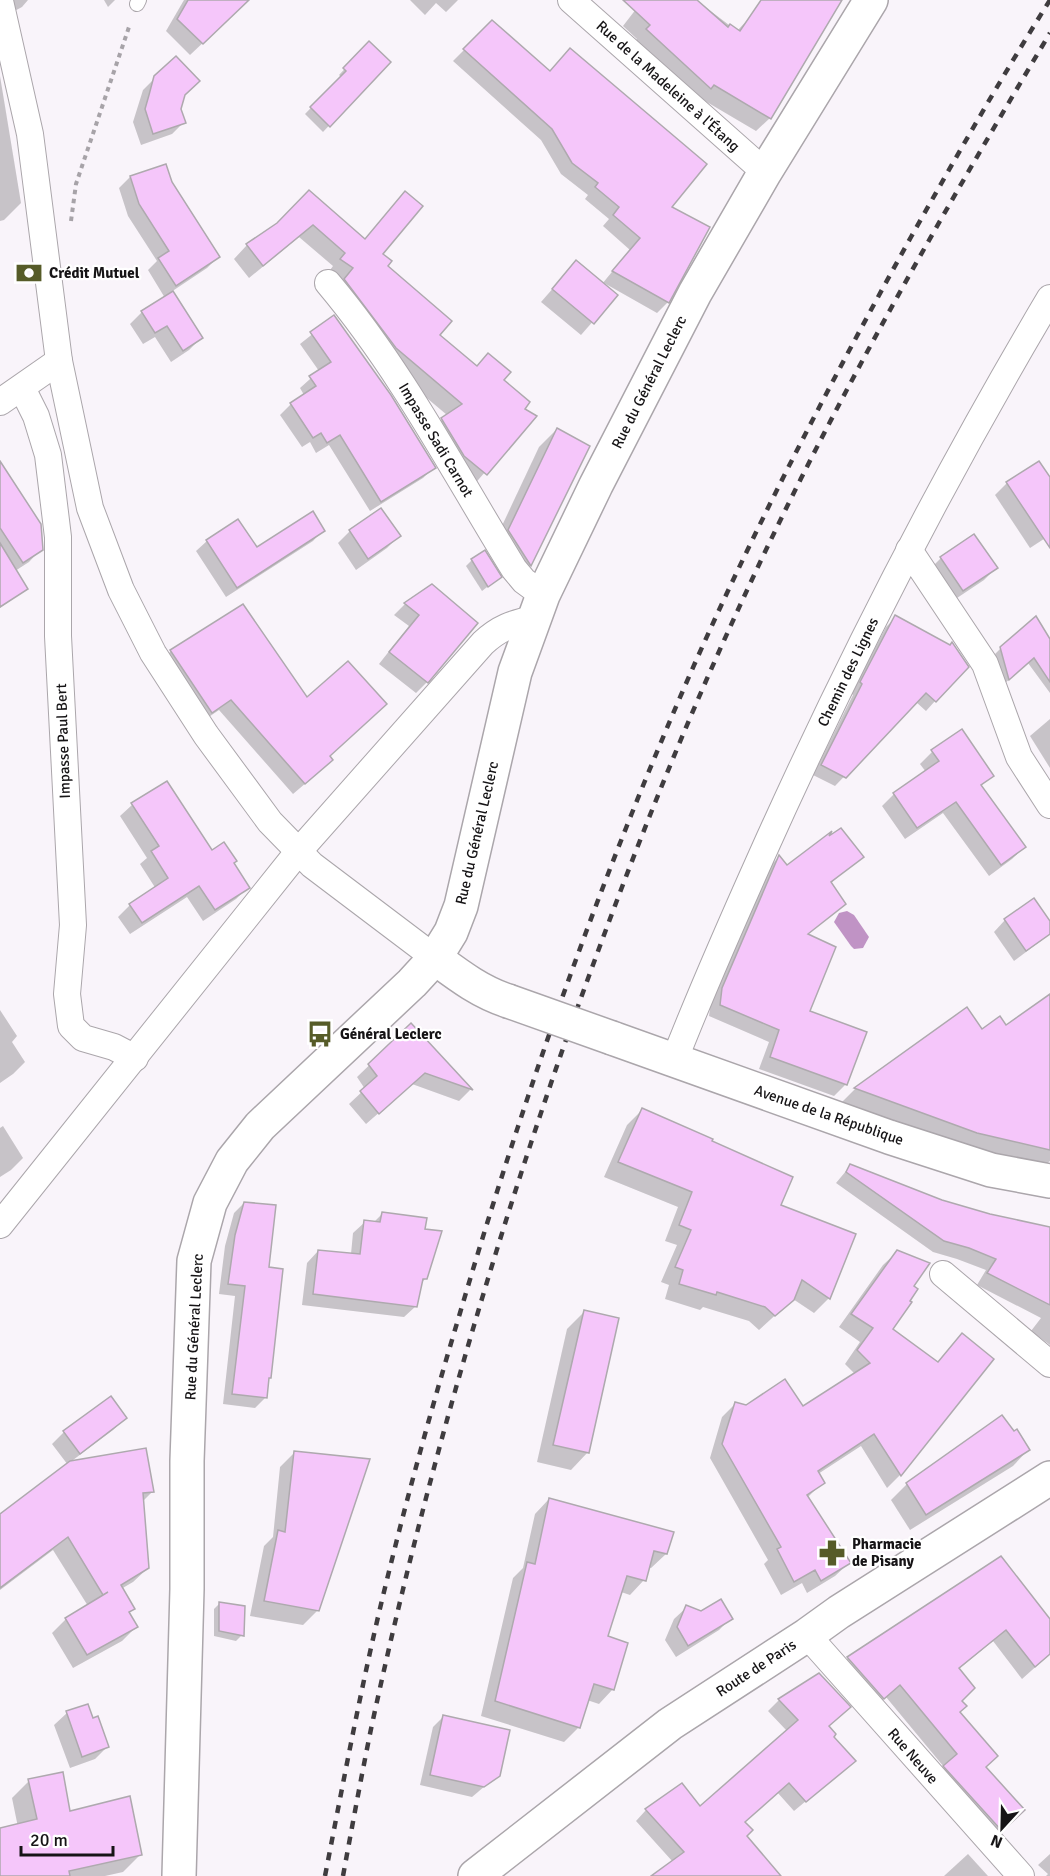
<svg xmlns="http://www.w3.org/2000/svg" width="1050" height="1876" font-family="Signika,sans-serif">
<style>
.water{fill:#c093c5}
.shadow{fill:#0003}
.building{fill:#f5c6fa;stroke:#aea9ae;stroke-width:1.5}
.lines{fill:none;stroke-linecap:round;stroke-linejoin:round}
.lane-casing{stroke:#aba6ab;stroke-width:16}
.street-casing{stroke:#aba6ab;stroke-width:28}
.secondary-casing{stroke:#aba6ab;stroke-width:36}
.path{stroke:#a7a3a8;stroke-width:4;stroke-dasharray:4.5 4.5;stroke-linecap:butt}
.lane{stroke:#fff;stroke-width:14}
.street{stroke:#fff;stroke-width:26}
.secondary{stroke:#fff;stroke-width:33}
.rail{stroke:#3f3c3f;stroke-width:4.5;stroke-dasharray:8 8;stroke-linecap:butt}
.secondary-bridge-casing{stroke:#aba6ab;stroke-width:36;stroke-linecap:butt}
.secondary-bridge{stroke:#fff;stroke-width:33}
.labels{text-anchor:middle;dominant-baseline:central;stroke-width:4.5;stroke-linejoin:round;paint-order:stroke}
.street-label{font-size:15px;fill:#161416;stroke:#fff}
.poi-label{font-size:15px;font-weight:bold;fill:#161416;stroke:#fff;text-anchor:start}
</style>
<rect width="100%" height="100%" fill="#f9f4fa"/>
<!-- water -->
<path class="water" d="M 847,911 L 854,915 L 869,937 L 863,948 L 854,949 L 851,946 L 834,922 L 839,913 Z"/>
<!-- shadow -->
<g class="shadow">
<path d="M 0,0 L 28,0 L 22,7 L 5,16 Z"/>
<path d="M 104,0 L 115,0 L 108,7 Z"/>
<path d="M 184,0 L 227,0 L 225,22 L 190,55 L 166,31 Z"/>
<path d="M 410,0 L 458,0 L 446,12 L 436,3 L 425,15 Z"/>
<path d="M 643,0 L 696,0 L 737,31 L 766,0 L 842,0 L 770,118 L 756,131 L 700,98 L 634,43 L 637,39 L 623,26 Z"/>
<path d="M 492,22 L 669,207 L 668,302 L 657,313 L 604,283 L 616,295 L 581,335 L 541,302 L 576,262 L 602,284 L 630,250 L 603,226 L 609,219 L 585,199 L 588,195 L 561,174 L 541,140 L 453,61 Z"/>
<path d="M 369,43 L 389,62 L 323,132 L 305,114 L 341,77 L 339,75 Z"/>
<path d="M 0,76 L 21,203 L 4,220 L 0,221 Z"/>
<path d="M 156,77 L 184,95 L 179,109 L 184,122 L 172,134 L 141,145 L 133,122 L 143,90 Z"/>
<path d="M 165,166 L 170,183 L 218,257 L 207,268 L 171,292 L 201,338 L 189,350 L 171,362 L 155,337 L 143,344 L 130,324 L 142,312 L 165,298 L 148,270 L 157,261 L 128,216 L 119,188 L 130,177 Z"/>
<path d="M 405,194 L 381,254 L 386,266 L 438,335 L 476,367 L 502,381 L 522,410 L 534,416 L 472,487 L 429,432 L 447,415 L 383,361 L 328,273 L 333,266 L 299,237 L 249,278 L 234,259 L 247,245 L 276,225 L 296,205 L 364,240 Z"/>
<path d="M 334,317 L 434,467 L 423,478 L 370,511 L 329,445 L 316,453 L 310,442 L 302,447 L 280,415 L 291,404 L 304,395 L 300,388 L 319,371 L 300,344 Z"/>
<path d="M 557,429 L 588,447 L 530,566 L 513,583 L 491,549 L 539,447 Z"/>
<path d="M 1050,479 L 1050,535 L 1030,548 L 995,495 L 1007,483 Z"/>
<path d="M 0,482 L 41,549 L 29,562 L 15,571 L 26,589 L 0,608 Z"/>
<path d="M 323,530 L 313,541 L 226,597 L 196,551 L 207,541 L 257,549 Z"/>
<path d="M 350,531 L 399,536 L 387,548 L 356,570 L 338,543 Z"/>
<path d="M 941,558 L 996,568 L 984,580 L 951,602 L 929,570 Z"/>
<path d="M 472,560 L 500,577 L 482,591 L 466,566 Z"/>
<path d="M 432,586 L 427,682 L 416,693 L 379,664 L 409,626 L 394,615 L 405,604 Z"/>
<path d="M 896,617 L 935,701 L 926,711 L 916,702 L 835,786 L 813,775 L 853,695 L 851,693 L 886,627 Z"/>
<path d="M 1050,641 L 1050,693 L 1028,663 L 1004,684 L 995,654 L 1001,648 Z"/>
<path d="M 171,651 L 328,756 L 320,771 L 293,794 L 219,710 L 200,723 L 160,662 Z"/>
<path d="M 1050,719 L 1050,768 L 1030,736 Z"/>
<path d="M 932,752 L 992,775 L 980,787 L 1024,847 L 1012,859 L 989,876 L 943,813 L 905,839 L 882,806 L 894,794 L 926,772 L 920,764 Z"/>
<path d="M 132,805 L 211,852 L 233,863 L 248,887 L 236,899 L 203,921 L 187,897 L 130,934 L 118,917 L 130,905 L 156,889 L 140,864 L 147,858 L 120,816 Z"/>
<path d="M 825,841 L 862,856 L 830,884 L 844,904 L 807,935 L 808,1012 L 846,1084 L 834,1096 L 759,1069 L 769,1042 L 709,1016 L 711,1001 L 768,868 L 779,857 L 787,867 Z"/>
<path d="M 1005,920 L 1050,924 L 1050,934 L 1014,961 L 994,932 Z"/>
<path d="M 1050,996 L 1050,1161 L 1045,1165 L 962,1146 L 842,1102 L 855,1089 L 966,1010 L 981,1031 L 1005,1027 Z"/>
<path d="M 0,1010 L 17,1036 L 12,1042 L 25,1062 L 13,1074 L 0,1083 Z"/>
<path d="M 411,1025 L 470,1090 L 459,1101 L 412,1084 L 366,1124 L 349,1104 L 365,1089 L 357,1077 Z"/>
<path d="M 642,1110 L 710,1142 L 779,1206 L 854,1235 L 829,1298 L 814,1313 L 793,1299 L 759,1330 L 749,1321 L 703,1307 L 700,1310 L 665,1299 L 669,1285 L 661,1282 L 677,1245 L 665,1241 L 678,1207 L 604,1177 L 627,1125 Z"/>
<path d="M 3,1126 L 23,1158 L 11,1170 L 0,1177 L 0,1128 Z"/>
<path d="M 851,1165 L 942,1201 L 990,1216 L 1050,1229 L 1050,1345 L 1031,1331 L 1041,1318 L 977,1285 L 986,1270 L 957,1259 L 933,1252 L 836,1183 Z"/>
<path d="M 244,1203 L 267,1268 L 269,1378 L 267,1380 L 265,1398 L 255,1408 L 223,1404 L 235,1296 L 219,1294 L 225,1246 L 234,1213 Z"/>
<path d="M 382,1214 L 424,1231 L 425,1279 L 420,1284 L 416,1306 L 404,1317 L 302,1305 L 307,1263 L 318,1251 L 351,1254 L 353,1233 L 365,1222 L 373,1223 Z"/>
<path d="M 897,1252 L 912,1286 L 891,1329 L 937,1363 L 962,1335 L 992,1359 L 900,1475 L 887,1488 L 861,1446 L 818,1474 L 823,1482 L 807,1498 L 849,1563 L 835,1576 L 807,1593 L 802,1583 L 781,1595 L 764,1564 L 768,1560 L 710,1458 L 722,1417 L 735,1404 L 746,1407 L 803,1408 L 855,1374 L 845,1364 L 860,1342 L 839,1327 L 883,1265 Z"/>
<path d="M 584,1312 L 588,1452 L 571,1470 L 537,1462 L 567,1329 Z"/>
<path d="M 1002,1417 L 1028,1450 L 1013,1466 L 910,1530 L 891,1500 L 907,1484 Z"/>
<path d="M 125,1418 L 113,1430 L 69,1463 L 153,1491 L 143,1501 L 148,1568 L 133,1582 L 121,1589 L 133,1609 L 128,1614 L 136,1627 L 122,1641 L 73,1668 L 52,1633 L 66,1619 L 88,1606 L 53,1550 L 0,1590 L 0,1516 L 68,1465 L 52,1444 L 64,1432 Z"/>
<path d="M 294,1453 L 317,1611 L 303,1625 L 250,1616 L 264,1546 L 273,1537 L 280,1467 Z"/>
<path d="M 549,1499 L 666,1554 L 651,1568 L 648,1567 L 644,1580 L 630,1595 L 621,1592 L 607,1637 L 613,1689 L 599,1704 L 587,1700 L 578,1728 L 564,1742 L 481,1716 L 513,1578 L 523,1568 L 535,1514 Z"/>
<path d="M 1001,1558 L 1050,1622 L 1050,1654 L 1022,1679 L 993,1641 L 958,1670 L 960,1701 L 959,1713 L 1010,1823 L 988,1843 L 932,1780 L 944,1767 L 886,1697 L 871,1711 L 835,1671 L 848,1658 Z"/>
<path d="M 220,1603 L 242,1635 L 236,1641 L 214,1636 L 214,1609 Z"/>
<path d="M 687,1607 L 701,1613 L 731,1618 L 719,1630 L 676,1657 L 665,1640 L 674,1619 Z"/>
<path d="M 779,1700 L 827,1726 L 832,1737 L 854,1761 L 794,1811 L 777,1792 L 744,1823 L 745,1836 L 779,1876 L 654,1876 L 673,1862 L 636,1821 L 646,1810 L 699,1808 L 787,1731 L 768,1711 Z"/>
<path d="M 87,1705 L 92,1719 L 107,1747 L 95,1759 L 70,1768 L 54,1725 L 67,1713 Z"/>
<path d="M 444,1716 L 498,1775 L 472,1797 L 420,1785 L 433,1727 Z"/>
<path d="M 29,1781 L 69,1813 L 140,1855 L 123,1872 L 105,1876 L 28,1876 L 12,1798 Z"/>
<path d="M 968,1854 L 988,1876 L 944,1876 Z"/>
<path d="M 1050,1854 L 1050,1876 L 1046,1876 L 1048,1874 L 1038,1865 Z"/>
</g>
<!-- building -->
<g class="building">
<path d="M 188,0 L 249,0 L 203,44 L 177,19 Z"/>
<path d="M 623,0 L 697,0 L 728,27 L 730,24 L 740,31 L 761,0 L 842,0 L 771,119 L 714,85 L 711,89 L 646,29 L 650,25 Z"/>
<path d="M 492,20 L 550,71 L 570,48 L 707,164 L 672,207 L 710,227 L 669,303 L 612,271 L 640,238 L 613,215 L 619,207 L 595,187 L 598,183 L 572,163 L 552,129 L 463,49 Z"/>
<path d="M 369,41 L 391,62 L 330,127 L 310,107 L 346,71 L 343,68 Z"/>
<path d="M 176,56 L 200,81 L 185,95 L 181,109 L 186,123 L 153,134 L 145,109 L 149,95 L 154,76 Z"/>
<path d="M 166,164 L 172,182 L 220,257 L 176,286 L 158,258 L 169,251 L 139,204 L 130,176 Z"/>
<path d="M 309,190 L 365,239 L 405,191 L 423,206 L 383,254 L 392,261 L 388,266 L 452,321 L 440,335 L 477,366 L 488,353 L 511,372 L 504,380 L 530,402 L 525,409 L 537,416 L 487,475 L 464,456 L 441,418 L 462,404 L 396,348 L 344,279 L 353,268 L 340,259 L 345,253 L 313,225 L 263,266 L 246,244 L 277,223 Z"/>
<path d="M 576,260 L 618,295 L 594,324 L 552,289 Z"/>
<path d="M 173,291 L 203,338 L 183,351 L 167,326 L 155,333 L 141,311 Z"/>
<path d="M 334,315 L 391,395 L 436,468 L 381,502 L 340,435 L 327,443 L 321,433 L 313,438 L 290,403 L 316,386 L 309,376 L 331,362 L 310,332 Z"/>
<path d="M 557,428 L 590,446 L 531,566 L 508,530 Z"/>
<path d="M 0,461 L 41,524 L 43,550 L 23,563 L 0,528 Z"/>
<path d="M 1039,461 L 1050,477 L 1050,548 L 1006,482 Z"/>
<path d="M 381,508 L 401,536 L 368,559 L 349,530 Z"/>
<path d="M 313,511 L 325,531 L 237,588 L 206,540 L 238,519 L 257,547 Z"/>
<path d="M 974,534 L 998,568 L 963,591 L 940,557 Z"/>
<path d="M 0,543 L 28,589 L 0,607 Z"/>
<path d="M 485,550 L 502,577 L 488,587 L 471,559 Z"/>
<path d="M 432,584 L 478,623 L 428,683 L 389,652 L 419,615 L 404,603 Z"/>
<path d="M 243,604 L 307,697 L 348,661 L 387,704 L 330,756 L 333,760 L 305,784 L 231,700 L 212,713 L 170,650 Z"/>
<path d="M 895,615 L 950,645 L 952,642 L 969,667 L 936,702 L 926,693 L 846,778 L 821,765 L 862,684 L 860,682 Z"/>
<path d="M 1036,616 L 1050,639 L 1050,682 L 1034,658 L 1009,680 L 1000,647 Z"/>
<path d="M 962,729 L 994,776 L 981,785 L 1026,847 L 1001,865 L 956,802 L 917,828 L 893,793 L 939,761 L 931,750 Z"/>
<path d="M 167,781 L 212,850 L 224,842 L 237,861 L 234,863 L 250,888 L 215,910 L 199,886 L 142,923 L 129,904 L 168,878 L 151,851 L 159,846 L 131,803 Z"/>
<path d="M 841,828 L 864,857 L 831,882 L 846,904 L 808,934 L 836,947 L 810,1011 L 867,1032 L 847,1085 L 770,1057 L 779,1030 L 720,1005 L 722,988 L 779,855 L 787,865 L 832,831 L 829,836 Z"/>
<path d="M 1034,898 L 1050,921 L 1050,934 L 1026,951 L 1004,919 Z"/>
<path d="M 1050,994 L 1050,1150 L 977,1133 L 854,1088 L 967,1007 L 982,1029 L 1000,1016 L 1006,1025 Z"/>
<path d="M 411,1023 L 473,1090 L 425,1073 L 379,1114 L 360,1091 L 377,1076 L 368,1064 Z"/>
<path d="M 642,1108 L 713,1139 L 712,1141 L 793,1177 L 781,1205 L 856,1234 L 830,1299 L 802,1280 L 794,1300 L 775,1316 L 765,1307 L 717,1292 L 716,1295 L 679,1284 L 683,1270 L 675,1267 L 691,1230 L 679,1225 L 692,1192 L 618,1162 Z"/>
<path d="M 850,1164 L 942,1200 L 990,1214 L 1050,1227 L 1050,1305 L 987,1273 L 996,1259 L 969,1248 L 944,1241 L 846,1172 Z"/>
<path d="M 244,1202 L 276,1205 L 269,1267 L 283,1269 L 271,1378 L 269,1378 L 267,1398 L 232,1394 L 245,1286 L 228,1284 L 235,1235 Z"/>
<path d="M 382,1212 L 427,1218 L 425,1229 L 442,1231 L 427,1279 L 423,1279 L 417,1307 L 313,1294 L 318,1250 L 360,1254 L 364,1220 L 380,1222 Z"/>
<path d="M 897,1250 L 930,1263 L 914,1286 L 918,1289 L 910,1301 L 912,1302 L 893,1329 L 938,1362 L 962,1333 L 994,1359 L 901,1476 L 874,1434 L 818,1471 L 825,1483 L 807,1495 L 851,1563 L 821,1581 L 815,1570 L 794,1582 L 777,1549 L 781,1547 L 722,1444 L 735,1402 L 746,1405 L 785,1379 L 803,1406 L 870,1363 L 857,1350 L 873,1328 L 851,1314 Z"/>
<path d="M 584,1310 L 619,1318 L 589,1453 L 553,1445 Z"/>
<path d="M 111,1396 L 127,1418 L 80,1454 L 63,1431 Z"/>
<path d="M 1002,1415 L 1014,1431 L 1017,1429 L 1030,1450 L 926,1515 L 906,1483 Z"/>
<path d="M 146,1448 L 154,1492 L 143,1493 L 149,1568 L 121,1585 L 135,1609 L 129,1612 L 138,1627 L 87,1655 L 65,1618 L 108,1592 L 103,1595 L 68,1537 L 0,1588 L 0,1514 L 70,1461 Z"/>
<path d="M 294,1451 L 370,1459 L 319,1611 L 264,1601 L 278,1530 L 285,1532 Z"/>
<path d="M 549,1498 L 674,1532 L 667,1554 L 654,1551 L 646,1581 L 627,1576 L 608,1636 L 628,1643 L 614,1690 L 594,1684 L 580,1728 L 495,1701 L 527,1562 L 535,1564 Z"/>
<path d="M 1001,1556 L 1050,1619 L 1050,1654 L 1035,1667 L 1006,1630 L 959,1668 L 975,1688 L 962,1701 L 967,1706 L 960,1712 L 998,1756 L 986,1767 L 1025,1810 L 1002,1831 L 943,1766 L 957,1754 L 900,1685 L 884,1699 L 847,1657 Z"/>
<path d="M 721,1599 L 733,1619 L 688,1646 L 677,1627 L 686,1605 L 701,1611 Z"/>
<path d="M 219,1602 L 245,1606 L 244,1636 L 219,1631 Z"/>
<path d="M 819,1673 L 851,1707 L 829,1726 L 836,1734 L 834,1737 L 856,1761 L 806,1802 L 789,1783 L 745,1822 L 753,1830 L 747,1836 L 781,1876 L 651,1876 L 684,1852 L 645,1809 L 682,1783 L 700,1806 L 798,1720 L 778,1699 Z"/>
<path d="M 88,1704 L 93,1718 L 98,1716 L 109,1747 L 82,1757 L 66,1711 Z"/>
<path d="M 443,1715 L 510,1730 L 500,1776 L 484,1787 L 430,1775 Z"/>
<path d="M 63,1772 L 70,1811 L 130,1796 L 142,1855 L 69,1871 L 70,1876 L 0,1876 L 0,1828 L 37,1819 L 28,1779 Z"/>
</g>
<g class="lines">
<!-- lane casing -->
<g class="lane-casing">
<path id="lane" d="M 137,4 L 139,0"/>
</g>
<!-- street casing -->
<g class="street-casing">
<g id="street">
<path d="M 571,0 L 765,172"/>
<path d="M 0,1 L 30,134 L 59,361 L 90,508 L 121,590 L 153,653 L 206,735 L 270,822 L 312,865 L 435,958"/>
<path d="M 328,283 C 402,371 454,472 514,569 L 524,581 L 543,595"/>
<path d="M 22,388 L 36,416 L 48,455 L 58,537 L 58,636 L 73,925 L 67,994 L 71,1026 L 83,1038 L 114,1047 L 135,1058"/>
<path d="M 0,402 L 59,361"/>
<path d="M 909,550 L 985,664 L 1019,757 L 1050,805"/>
<path d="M 674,1061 C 701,992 731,924 761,857 C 847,665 943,478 1050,298"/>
<path d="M 0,1225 L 298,852 L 483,643 C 499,628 513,623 534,619"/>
<path d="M 943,1274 L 1050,1364"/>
<path d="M 807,1635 L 1021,1876"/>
</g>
</g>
<!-- secondary casing -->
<g class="secondary-casing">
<g id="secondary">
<path d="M 435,958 C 458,975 480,992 508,1001"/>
<path d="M 612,1038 L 889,1137 L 991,1170 L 1050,1181"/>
<path d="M 179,1876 L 187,1589 L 187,1461 L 194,1261 L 210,1203 L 232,1161 L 260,1126 L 412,983 L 435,958 L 451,932 L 461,906 L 515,672 L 543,595 L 596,485 L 695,293 L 765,172 L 871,0"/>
<path d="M 475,1876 L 670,1724 L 807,1635 L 839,1612 L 1050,1478"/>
</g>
</g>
<!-- path -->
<path class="path" d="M 71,221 L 76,184 L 130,24"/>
<!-- lane -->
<use href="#lane" class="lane"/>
<!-- street -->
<use href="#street" class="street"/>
<!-- secondary -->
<use href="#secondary" class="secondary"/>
<!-- rail -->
<g class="rail">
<path d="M 325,1876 C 342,1789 358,1703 378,1617 C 402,1515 430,1413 460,1313 C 525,1092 602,874 695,663 C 760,517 834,376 911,237 C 956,157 1001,78 1050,0"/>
<path d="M 343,1876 C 352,1827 361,1778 371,1729 C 420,1501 484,1277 560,1057 C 613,906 670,757 737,612 C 828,412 938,221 1050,33"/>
</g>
<!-- secondary-bridge casing -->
<g class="secondary-bridge-casing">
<path id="secondary-bridge" d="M 508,1001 L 612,1038"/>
</g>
<!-- secondary-bridge -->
<use href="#secondary-bridge" class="secondary-bridge"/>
</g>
<!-- icons -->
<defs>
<g id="bank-bare" transform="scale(2.07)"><path d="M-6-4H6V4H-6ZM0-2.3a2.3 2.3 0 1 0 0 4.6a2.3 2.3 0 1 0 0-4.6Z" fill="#565b28" stroke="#fff" stroke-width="2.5" paint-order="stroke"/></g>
<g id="bus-bare" transform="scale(2.07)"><path d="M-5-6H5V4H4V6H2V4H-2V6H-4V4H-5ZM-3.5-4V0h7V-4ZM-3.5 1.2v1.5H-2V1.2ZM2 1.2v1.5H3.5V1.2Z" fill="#565b28" stroke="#fff" stroke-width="2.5" paint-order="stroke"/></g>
<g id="pharmacy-bare" transform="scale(2.07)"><path d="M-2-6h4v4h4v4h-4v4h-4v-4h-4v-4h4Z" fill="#565b28" stroke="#fff" stroke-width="2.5" paint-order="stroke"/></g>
</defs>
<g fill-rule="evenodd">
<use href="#bank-bare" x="29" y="273"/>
<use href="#bus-bare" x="320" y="1034"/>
<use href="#pharmacy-bare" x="832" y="1553"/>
</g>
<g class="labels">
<!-- street labels -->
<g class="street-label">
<text transform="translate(668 86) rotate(42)">Rue de la Madeleine à l'Étang</text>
<text transform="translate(649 382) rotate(-63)">Rue du Général Leclerc</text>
<text transform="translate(436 440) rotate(59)">Impasse Sadi Carnot</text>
<text transform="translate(848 672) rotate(-64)">Chemin des Lignes</text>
<text transform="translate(63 741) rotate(-92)">Impasse Paul Bert</text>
<text transform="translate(477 833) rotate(-77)">Rue du Général Leclerc</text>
<text transform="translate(829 1115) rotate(19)">Avenue de la République</text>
<text transform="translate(194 1327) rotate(-87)">Rue du Général Leclerc</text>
<text transform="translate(756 1668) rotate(-33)">Route de Paris</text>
<text transform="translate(913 1756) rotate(49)">Rue Neuve</text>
</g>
<!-- poi labels -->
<g class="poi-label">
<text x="49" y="273">Crédit Mutuel</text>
<text x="340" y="1034">Général Leclerc</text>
<text x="852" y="1544">Pharmacie<tspan x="852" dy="17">de Pisany</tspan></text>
</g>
</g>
<!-- north arrow -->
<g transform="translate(1002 1828) rotate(202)" stroke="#ffffff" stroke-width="4.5" paint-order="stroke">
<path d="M0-4.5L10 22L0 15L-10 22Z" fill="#161416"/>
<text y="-9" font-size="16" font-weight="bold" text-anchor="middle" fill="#161416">N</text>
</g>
<!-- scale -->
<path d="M21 1846v9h92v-9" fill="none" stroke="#161416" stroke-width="3"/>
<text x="30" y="1846" font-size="18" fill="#161416" stroke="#ffffff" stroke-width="4.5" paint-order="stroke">20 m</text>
</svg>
